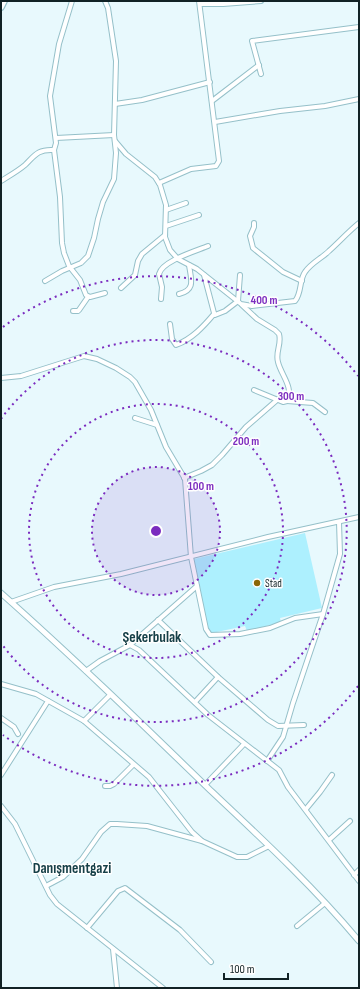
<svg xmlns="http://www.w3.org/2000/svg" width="360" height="989" font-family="'Sofia Sans Condensed',sans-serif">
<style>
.green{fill:#adf0fe}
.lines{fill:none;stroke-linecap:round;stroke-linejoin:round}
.minor-casing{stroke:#95c0c9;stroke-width:6}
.tertiary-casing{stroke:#95c0c9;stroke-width:7}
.secondary-casing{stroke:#95c0c9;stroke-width:8}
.minor{stroke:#fff;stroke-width:4}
.tertiary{stroke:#fff;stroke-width:5}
.secondary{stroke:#fff;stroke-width:5.5}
.ring{fill:none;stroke:#7b2cbf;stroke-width:2;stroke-dasharray:2 4}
.poi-dot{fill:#8b6707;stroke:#fff;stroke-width:1.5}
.labels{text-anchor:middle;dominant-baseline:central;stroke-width:3;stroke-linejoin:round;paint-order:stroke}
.poi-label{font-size:11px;fill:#112225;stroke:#fff;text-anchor:start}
.district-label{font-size:15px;font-weight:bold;fill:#174048;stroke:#fff}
.centre{fill:#7b2cbf;stroke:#fff;stroke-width:2}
.ring-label{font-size:12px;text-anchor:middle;font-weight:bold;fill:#7b2cbf;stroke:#fff;stroke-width:3;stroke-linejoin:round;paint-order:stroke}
</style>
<rect width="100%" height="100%" fill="#e8f9fd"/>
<!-- green -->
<path class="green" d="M 305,533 L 322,608 L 280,618 L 281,622 L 247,631 L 245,626 L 212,633 L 208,629 L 194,559 Z"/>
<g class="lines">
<!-- minor casing -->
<g class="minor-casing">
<g id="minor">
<path d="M 72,1 L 59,44 L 50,96 L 56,143 L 54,150 L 60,197 L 62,243 L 64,253 L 69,266 L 80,280 L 86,295 L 90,297 L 105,293"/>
<path d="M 200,4 L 223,4 L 261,1"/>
<path d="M 261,74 L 252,41 L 359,27"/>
<path d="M 212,101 L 259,65"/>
<path d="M 115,104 L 142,100 L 210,82"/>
<path d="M 215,122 L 280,111 L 325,106 L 359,99"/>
<path d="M 56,138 L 114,135"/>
<path d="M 115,141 L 126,154 L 155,177 L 160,185 L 166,205 L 165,237 L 170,250 L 178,259 L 197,269 L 241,304 L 252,306 L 295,301 C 302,293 299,280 305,272 C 311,263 322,258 329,251 C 339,242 348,232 359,223"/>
<path d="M 1,181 C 9,176 18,171 25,165 C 35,155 38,149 54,150"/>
<path d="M 159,183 L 191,169 L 216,166 L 219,161 L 199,1"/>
<path d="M 166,210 L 186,203"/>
<path d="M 254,223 L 254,227 L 250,236 L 253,248 L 283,272 L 302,281"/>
<path d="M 166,226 L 199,215"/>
<path d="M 204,275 L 214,313 L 215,315 L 225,311 L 238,301 L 240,275"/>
<path d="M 45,281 L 62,271 L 81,263 L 88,256 L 94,238 L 98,219 L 103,202 L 114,179 L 116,153 L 114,135 L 116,61 L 108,8 L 105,1"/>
<path d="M 121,288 L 135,275 L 138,261 L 142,254 L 165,235"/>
<path d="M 179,294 C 196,290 191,279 189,265"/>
<path d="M 161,299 L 162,287 L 159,274 C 162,261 196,251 208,246"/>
<path d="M 242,305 L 257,319 L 275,330 L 279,334 C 282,344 275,352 278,362 C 281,375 294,387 287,401 L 283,402 L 254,390"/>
<path d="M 73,311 L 78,311 L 79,310 L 88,297"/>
<path d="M 170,324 L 172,339 L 176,345 C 192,339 203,327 214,314"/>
<path d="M 1,378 L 21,376 L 84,356 L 97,359 L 116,368 L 130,377 L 135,382 L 151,410 L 166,447 L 185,479 L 191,557 L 206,629 L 210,635 L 240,634 L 270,628 L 295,618 L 323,614"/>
<path d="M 287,401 L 313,403 L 325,412"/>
<path d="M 135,418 L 157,425"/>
<path d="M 184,478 L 201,471 L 212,465 L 222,455 L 246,427 L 277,400"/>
<path d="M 11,602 L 54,587 L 121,574 L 268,537 L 359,517"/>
<path d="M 158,620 L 218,677 L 268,720 L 278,726 L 304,725"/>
<path d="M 130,645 L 197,586"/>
<path d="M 86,671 L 100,661 L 130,645 L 139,650 L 208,715 L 279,770 L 288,787 L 359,881"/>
<path d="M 1,684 L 36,694 L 84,721 L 149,777 L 192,832 L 202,841"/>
<path d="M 195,702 L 218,677"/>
<path d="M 1,718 L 14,727 L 18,734"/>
<path d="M 84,721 L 110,695"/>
<path d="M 267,761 L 283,737 L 293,703 L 323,614 L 340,554 L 339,522"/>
<path d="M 1,775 L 48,701"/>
<path d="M 205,785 L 244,744"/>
<path d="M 105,786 L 110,786 L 114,784 L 133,765"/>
<path d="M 1,806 L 15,824 L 50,895 L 57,904 L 163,988"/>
<path d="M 306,809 L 320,792 L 332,775"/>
<path d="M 329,840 L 350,821"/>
<path d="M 354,875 L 359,870"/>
<path d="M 46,886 L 63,877 L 82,859 L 101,832 L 110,824 L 117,824 L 147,826 L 202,841 L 237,857 L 247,857 L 269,846"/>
<path d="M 297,926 L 325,903"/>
<path d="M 87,928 L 118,891 L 125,888 L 180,930 L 211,962"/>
<path d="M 113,949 L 117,988"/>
</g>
</g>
<!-- tertiary casing -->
<g class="tertiary-casing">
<path id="tertiary" d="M 1,593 C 72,656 140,722 208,788 C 260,837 313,886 359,941"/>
</g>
<!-- secondary casing -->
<g class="secondary-casing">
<path id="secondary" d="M 1,7 L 4,1"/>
</g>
<!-- minor -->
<use href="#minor" class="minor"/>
<!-- tertiary -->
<use href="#tertiary" class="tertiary"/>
<!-- secondary -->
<use href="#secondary" class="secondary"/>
</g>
<!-- distance rings -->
<circle cx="156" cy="531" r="64" fill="#7b2cbf" fill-opacity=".12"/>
<g class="ring">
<circle cx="156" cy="531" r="64"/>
<circle cx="156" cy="531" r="127"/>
<path d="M1 419A191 191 0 1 1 1 643"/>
<path d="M358 686A255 255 0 0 1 3 735M3 327A255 255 0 0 1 358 376"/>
</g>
<!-- markers -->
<circle class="poi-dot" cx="257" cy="583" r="4"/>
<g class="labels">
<!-- poi labels -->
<g class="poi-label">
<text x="265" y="583">Stad</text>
</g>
<!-- district labels -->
<g class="district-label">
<text x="152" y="637">Şekerbulak</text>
<text x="72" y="868">Danışmentgazi</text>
</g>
</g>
<circle cx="156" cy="531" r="6" class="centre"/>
<g class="ring-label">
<text x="264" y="304">400 m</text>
<text x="291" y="400">300 m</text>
<text x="246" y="445">200 m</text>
<text x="201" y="490">100 m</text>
</g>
<!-- border -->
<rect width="360" height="989" fill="none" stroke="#112225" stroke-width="4"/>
<!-- scale -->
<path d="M224 973v6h64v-6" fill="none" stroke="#112225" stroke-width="2"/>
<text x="230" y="973" font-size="12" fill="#112225" stroke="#ffffff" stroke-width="3" paint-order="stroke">100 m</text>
</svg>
